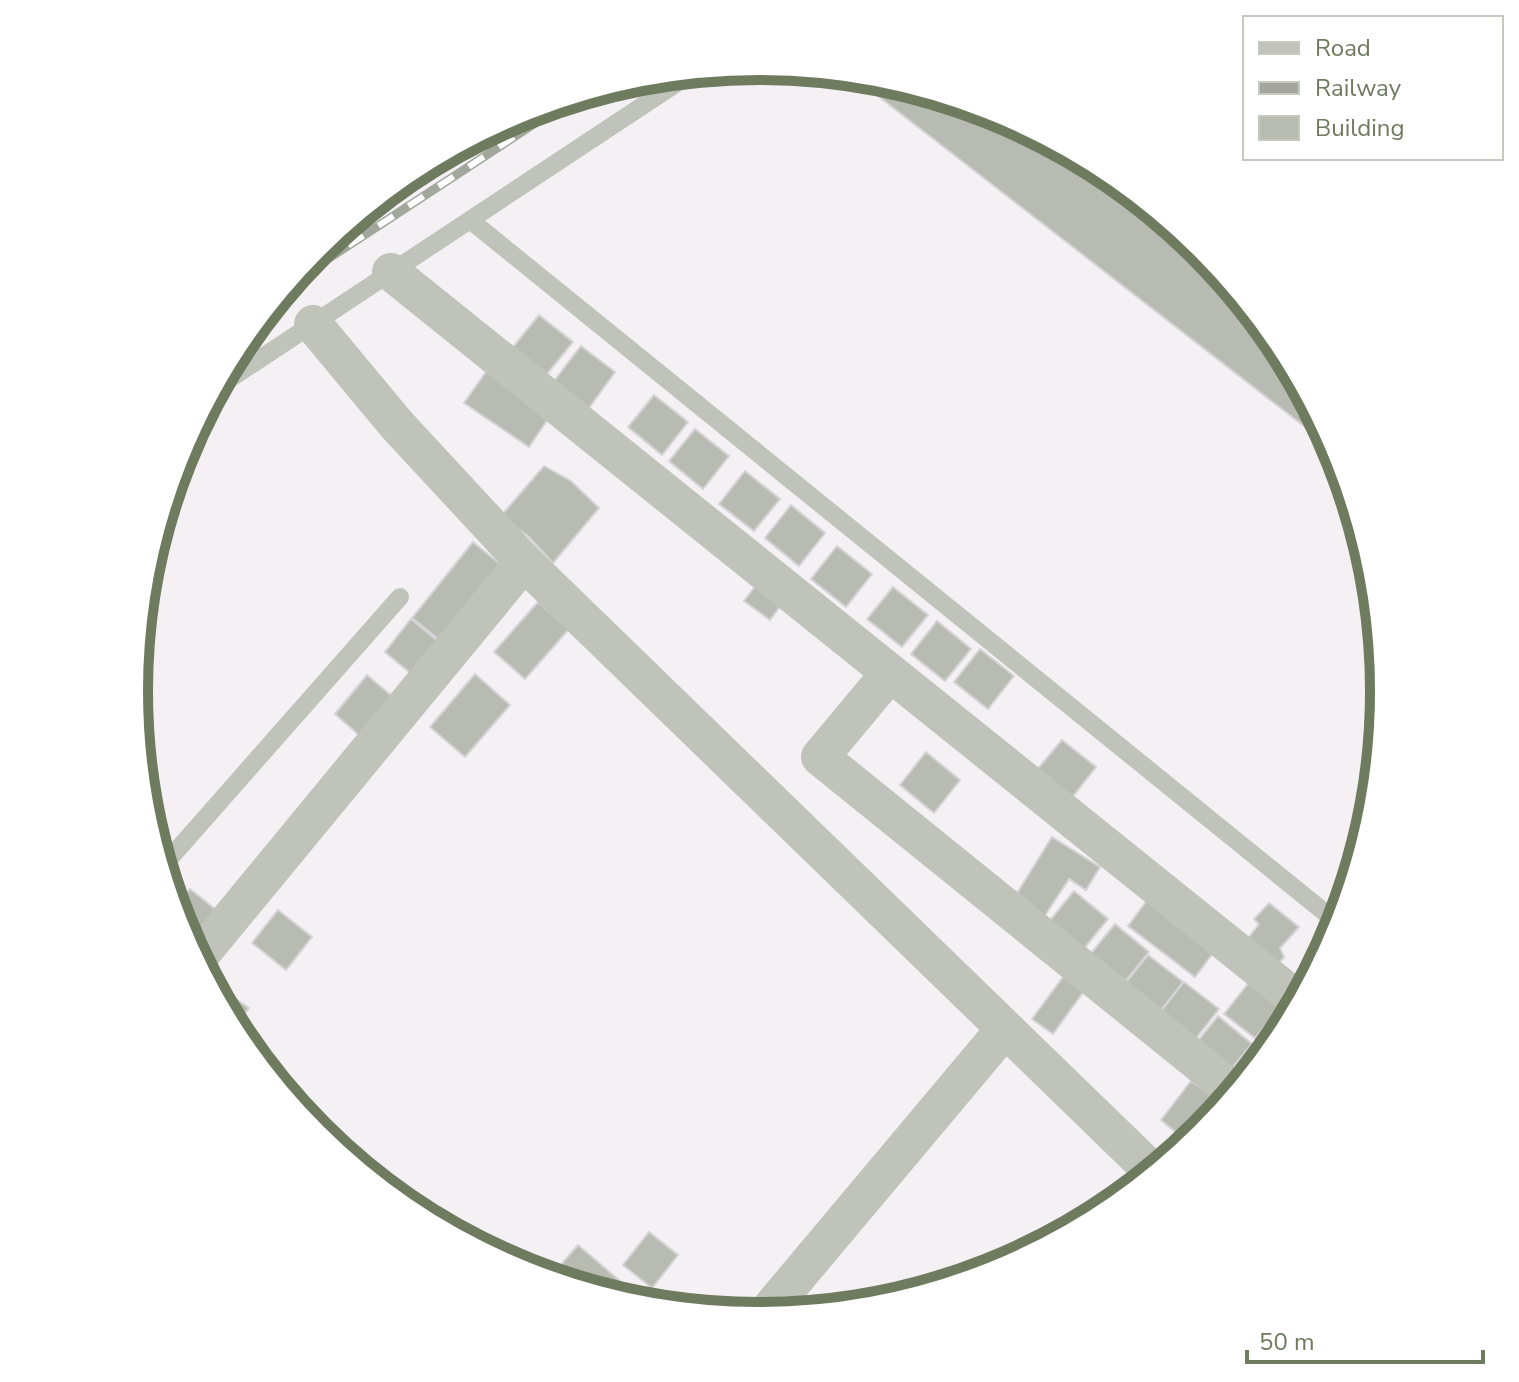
<svg xmlns="http://www.w3.org/2000/svg" width="1519" height="1382" font-family="'Nunito Sans',sans-serif">
<style>
.building{fill:#b8bbb1;stroke:#d5d3d5;stroke-width:2}
.lines{fill:none;stroke-linecap:round;stroke-linejoin:round}
.lane{stroke:#bfc3ba;stroke-width:18}
.street{stroke:#bfc3ba;stroke-width:38}
.rail-casing{stroke:#a1a79a;stroke-width:9}
.rail{stroke:#fff;stroke-width:6;stroke-dasharray:18;stroke-linecap:butt}
.rim{fill:none;stroke:#6e7b5f;stroke-width:10}
</style>
<rect width="100%" height="100%" fill="#f4f0f4"/>
<!-- building -->
<g class="building">
<path d="M 851,75 L 882,78 L 999,114 L 1094,165 L 1202,249 L 1279,344 L 1336,451 Z"/>
<path d="M 539,315 L 573,342 L 547,374 L 513,347 Z"/>
<path d="M 581,346 L 615,372 L 589,408 L 554,381 Z"/>
<path d="M 486,372 L 550,416 L 529,447 L 464,403 Z"/>
<path d="M 654,395 L 688,422 L 662,455 L 628,427 Z"/>
<path d="M 695,429 L 729,456 L 703,489 L 669,461 Z"/>
<path d="M 544,466 L 571,481 L 599,508 L 553,563 L 528,536 L 501,516 Z"/>
<path d="M 745,471 L 780,499 L 754,531 L 719,504 Z"/>
<path d="M 791,505 L 825,533 L 799,566 L 765,538 Z"/>
<path d="M 473,542 L 506,569 L 446,645 L 412,618 Z"/>
<path d="M 837,546 L 872,574 L 846,607 L 811,579 Z"/>
<path d="M 761,579 L 786,598 L 770,620 L 744,601 Z"/>
<path d="M 893,587 L 928,615 L 902,647 L 867,619 Z"/>
<path d="M 538,602 L 569,629 L 525,679 L 494,652 Z"/>
<path d="M 411,619 L 445,647 L 419,680 L 385,652 Z"/>
<path d="M 937,621 L 971,649 L 945,681 L 911,654 Z"/>
<path d="M 980,649 L 1014,676 L 988,709 L 954,682 Z"/>
<path d="M 475,674 L 510,705 L 465,757 L 430,727 Z"/>
<path d="M 367,675 L 400,703 L 367,742 L 335,714 Z"/>
<path d="M 1062,740 L 1096,767 L 1070,800 L 1035,772 Z"/>
<path d="M 926,752 L 960,780 L 934,813 L 900,785 Z"/>
<path d="M 1052,837 L 1100,867 L 1086,890 L 1069,879 L 1044,917 L 1014,898 Z"/>
<path d="M 190,889 L 225,917 L 188,941 L 175,907 Z"/>
<path d="M 1074,891 L 1108,919 L 1082,951 L 1047,924 Z"/>
<path d="M 1149,898 L 1216,949 L 1195,977 L 1128,926 Z"/>
<path d="M 1269,903 L 1299,927 L 1280,948 L 1284,957 L 1277,966 L 1246,941 L 1259,924 L 1254,919 Z"/>
<path d="M 278,910 L 312,937 L 286,970 L 252,943 Z"/>
<path d="M 1115,924 L 1149,952 L 1123,984 L 1088,957 Z"/>
<path d="M 1313,952 L 1322,958 L 1306,989 L 1293,980 Z"/>
<path d="M 1148,955 L 1183,982 L 1157,1015 L 1122,987 Z"/>
<path d="M 1063,977 L 1084,991 L 1053,1034 L 1032,1019 Z"/>
<path d="M 1252,979 L 1283,1003 L 1255,1038 L 1224,1014 Z"/>
<path d="M 1184,982 L 1219,1009 L 1193,1042 L 1159,1014 Z"/>
<path d="M 213,983 L 249,1008 L 234,1028 L 211,985 Z"/>
<path d="M 1287,1003 L 1295,1009 L 1270,1050 L 1259,1041 Z"/>
<path d="M 1218,1016 L 1252,1044 L 1225,1076 L 1191,1049 Z"/>
<path d="M 1258,1043 L 1268,1051 L 1242,1084 L 1231,1075 Z"/>
<path d="M 1191,1081 L 1225,1105 L 1201,1133 L 1189,1143 L 1161,1120 Z"/>
<path d="M 649,1232 L 678,1255 L 652,1288 L 623,1265 Z"/>
<path d="M 578,1245 L 648,1305 L 560,1280 L 553,1274 Z"/>
</g>
<g class="lines">
<!-- lane -->
<g class="lane">
<path d="M 470,220 L 1339,924"/>
<path d="M 216,388 L 692,73"/>
<path d="M 163,866 L 400,597"/>
</g>
<!-- street -->
<g class="street">
<path d="M 391,272 L 1299,1001"/>
<path d="M 313,324 L 397,425 L 524,562 L 1153,1172"/>
<path d="M 890,673 L 820,757 L 1235,1092"/>
<path d="M 197,959 L 524,562"/>
<path d="M 765,1315 L 1005,1029"/>
</g>
<!-- rail casing -->
<g class="rail-casing">
<g id="rail">
<path d="M 407,176 L 419,168"/>
<path d="M 288,285 L 575,97"/>
</g>
</g>
<!-- rail -->
<use href="#rail" class="rail"/>
</g>
<!-- crop -->
<path d="M0 0H1519V1382H0ZM148 691a611 611 0 1 1 1222 0a611 611 0 1 1-1222 0Z" fill="#fff" fill-rule="evenodd"/>
<path class="rim" d="M148 691a611 611 0 1 1 1222 0a611 611 0 1 1-1222 0Z"/>
<!-- legend -->
<rect x="1243" y="16" width="260" height="144" fill="#ffffff" stroke="#c5cabf" stroke-width="2"/>
<rect x="1259" y="42" width="40" height="12" fill="#bfc3ba" stroke="#c5cabf" stroke-width="2"/>
<text x="1315" y="56" font-size="24" fill="#6e7b5f">Road</text>
<rect x="1259" y="82" width="40" height="12" fill="#a1a79a" stroke="#c5cabf" stroke-width="2"/>
<text x="1315" y="96" font-size="24" fill="#6e7b5f">Railway</text>
<rect x="1259" y="116" width="40" height="24" fill="#b8bbb1" stroke="#c5cabf" stroke-width="2"/>
<text x="1315" y="136" font-size="24" fill="#6e7b5f">Building</text>
<!-- scale -->
<path d="M1247 1350v12h236v-12" fill="none" stroke="#6e7b5f" stroke-width="4"/>
<text x="1259" y="1350" font-size="24" fill="#6e7b5f" stroke="#ffffff" stroke-width="6" paint-order="stroke">50 m</text>
</svg>
